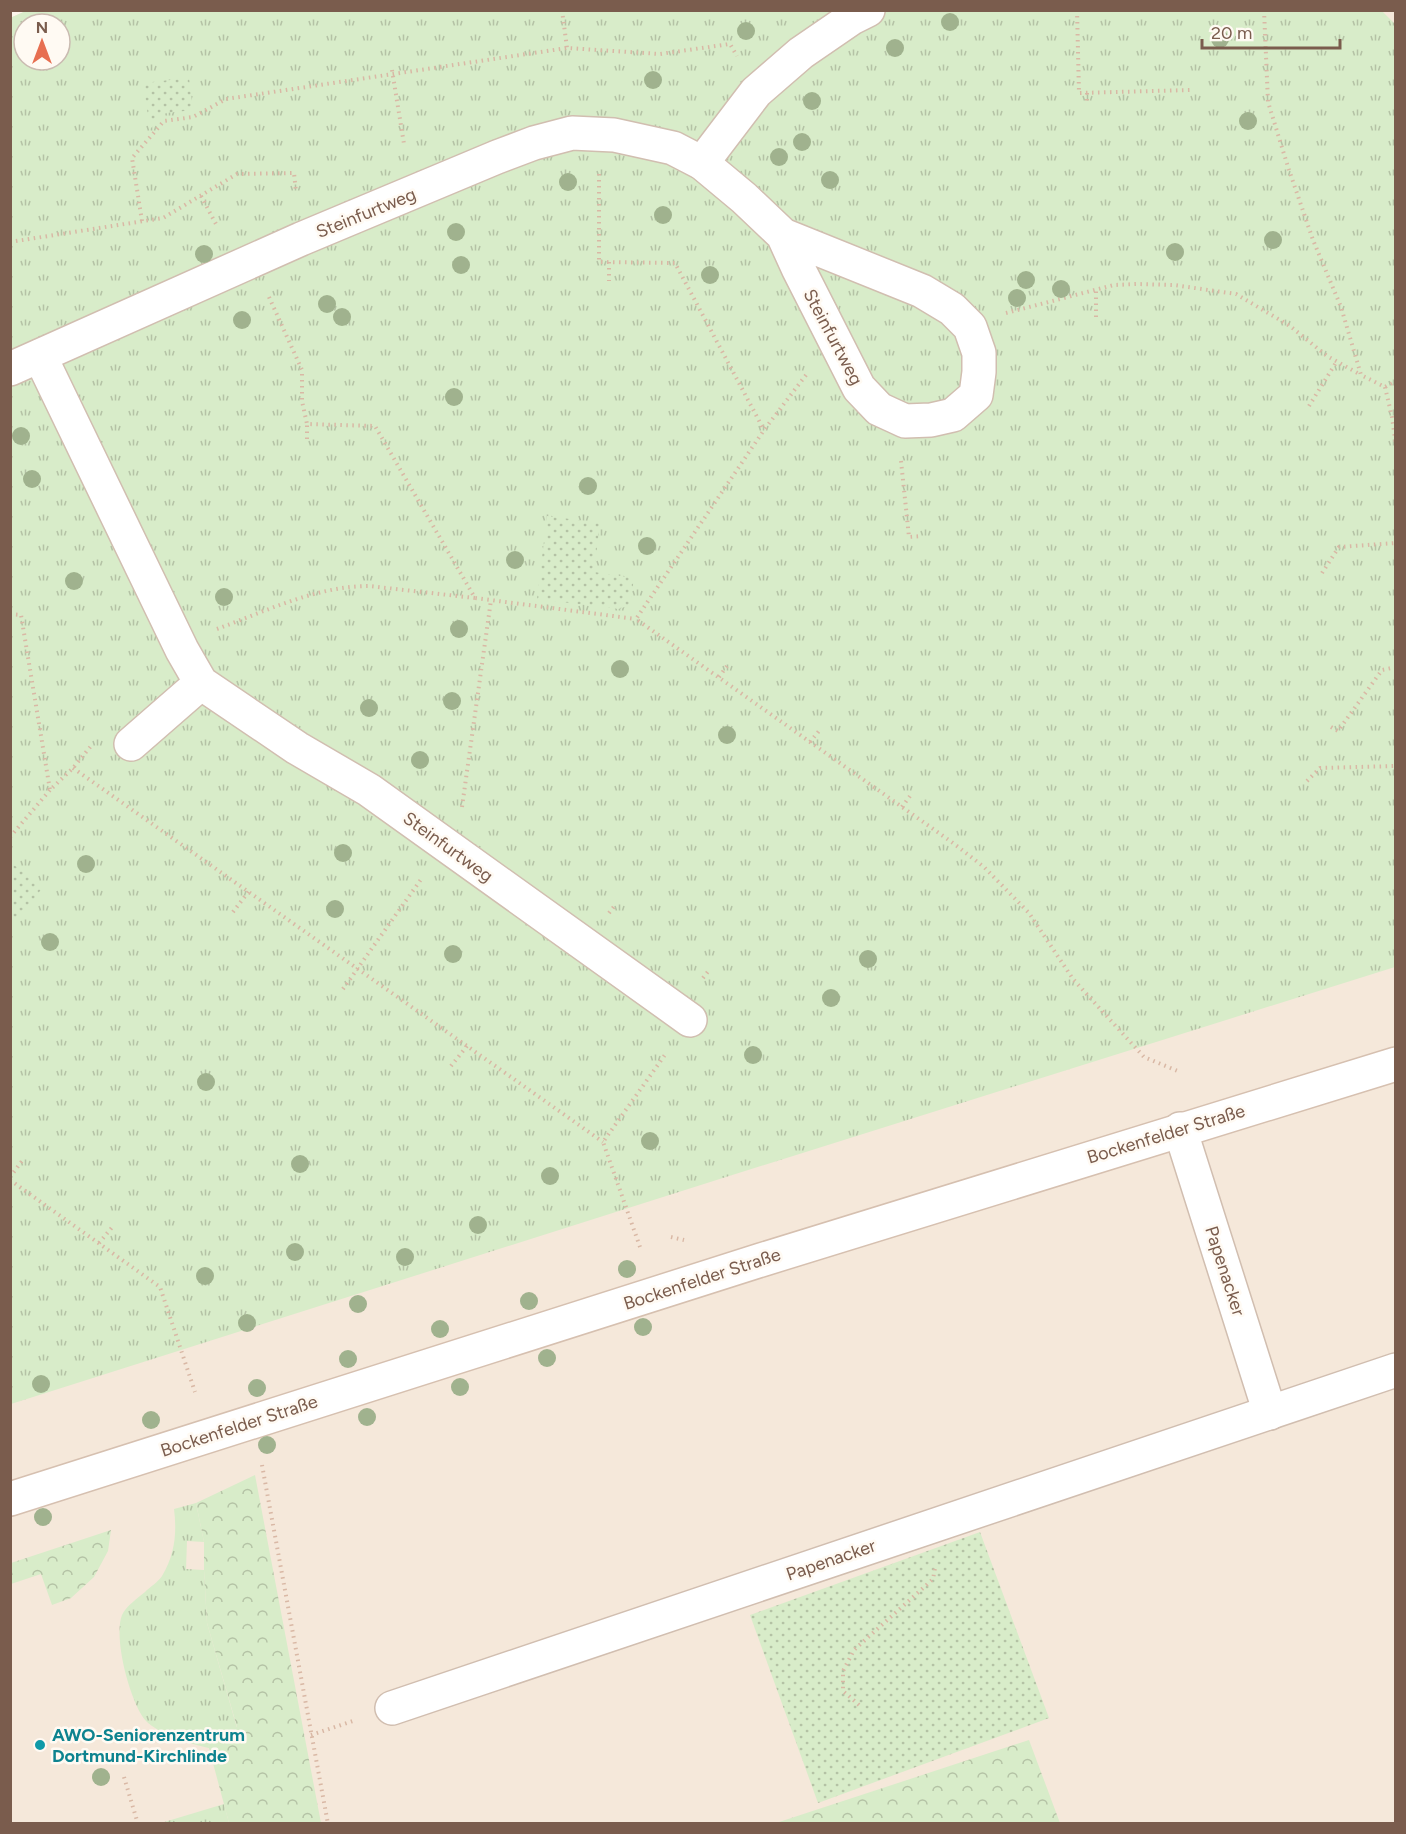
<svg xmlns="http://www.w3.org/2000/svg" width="1406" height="1834" font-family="Figtree,sans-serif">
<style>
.residential{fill:#f5e8da;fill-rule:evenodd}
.grass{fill:url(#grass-tufts);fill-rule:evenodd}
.forest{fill:url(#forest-crowns)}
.park{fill:url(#park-dots)}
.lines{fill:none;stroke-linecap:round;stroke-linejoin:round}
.street-casing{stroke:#d1beb0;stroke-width:36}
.secondary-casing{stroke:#d6c0b0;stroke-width:36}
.path{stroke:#d9b8a5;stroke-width:4;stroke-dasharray:1.5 4.5;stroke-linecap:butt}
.street{stroke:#fff;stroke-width:33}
.secondary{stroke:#fff;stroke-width:33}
.tree{fill:#a0b28e}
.culture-dot{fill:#0f9aa8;stroke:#fffaf3;stroke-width:2}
.labels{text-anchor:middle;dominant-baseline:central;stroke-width:5;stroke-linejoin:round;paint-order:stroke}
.street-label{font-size:18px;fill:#7a5c4d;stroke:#fffaf3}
.culture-label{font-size:18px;font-weight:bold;fill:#0d838f;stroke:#fffaf3;text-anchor:start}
</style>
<defs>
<pattern id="grass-tufts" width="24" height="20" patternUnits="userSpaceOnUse" patternTransform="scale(1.5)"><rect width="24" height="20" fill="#d8ecc9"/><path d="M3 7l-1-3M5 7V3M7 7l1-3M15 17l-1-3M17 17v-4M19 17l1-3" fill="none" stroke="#b4c2a5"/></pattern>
<pattern id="forest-crowns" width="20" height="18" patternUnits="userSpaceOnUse" patternTransform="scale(1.5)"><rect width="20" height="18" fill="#d8ecc9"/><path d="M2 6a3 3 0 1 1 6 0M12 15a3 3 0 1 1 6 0" fill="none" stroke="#b4c2a5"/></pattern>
<pattern id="park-dots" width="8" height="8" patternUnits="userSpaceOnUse" patternTransform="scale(1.5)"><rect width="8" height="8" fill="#d8ecc9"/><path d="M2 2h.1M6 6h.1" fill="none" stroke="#b4c2a5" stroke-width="1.8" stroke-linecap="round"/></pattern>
</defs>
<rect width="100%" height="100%" fill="#fdf6ec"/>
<!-- residential -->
<path class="residential" d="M 28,10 L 1395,11 L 1395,1823 L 11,1823 L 10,18 ZM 24,24 L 60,24 L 60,60 L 24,60 Z"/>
<!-- grass -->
<g class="grass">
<path d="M 28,10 L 1382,11 L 1396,25 L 1395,967 L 726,1177 L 11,1404 L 10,18 ZM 24,24 L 60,24 L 60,60 L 24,60 Z"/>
<path d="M 196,1503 L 204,1542 L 187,1541 L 186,1569 L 204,1570 L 207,1623 L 237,1728 L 207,1737 L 209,1748 C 191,1744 159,1734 146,1721 C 130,1703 113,1637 122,1615 C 126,1606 138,1598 145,1592 C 150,1587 158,1582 162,1576 C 175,1554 177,1533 174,1509 Z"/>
<path d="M 224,1804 L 229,1823 L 161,1823 Z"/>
</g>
<!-- forest -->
<g class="forest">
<path d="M 255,1475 L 321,1823 L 229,1823 L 206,1737 L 237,1727 L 207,1623 L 204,1570 L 204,1542 L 196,1503 Z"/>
<path d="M 111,1530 L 108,1551 L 94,1577 L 71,1598 L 52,1605 L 41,1574 L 11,1584 L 11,1563 Z"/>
<path d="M 1029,1740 L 1060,1823 L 776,1823 Z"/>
</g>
<!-- park -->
<g class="park">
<path d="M 189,78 L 193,110 L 166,113 L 150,129 L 143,83 Z"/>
<path d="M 547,516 L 600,523 L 594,572 L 634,578 L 630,605 L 619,609 L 537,599 Z"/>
<path d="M 10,862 L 43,887 L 11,929 L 10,929 Z"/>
<path d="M 980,1532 L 1049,1718 L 818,1803 L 750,1615 Z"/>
</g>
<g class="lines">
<!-- street casing -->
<g class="street-casing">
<g id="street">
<path d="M 702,163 L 756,92 L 801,53 L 852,18 L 868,10"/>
<path d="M 40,356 L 182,650 L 201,683 L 297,748 L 369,790 L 690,1020"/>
<path d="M 10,369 L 301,239 L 497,157 L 534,143 L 572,133 L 614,135 L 673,148 L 702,163 L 744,198 L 783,235 L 922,291 L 952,309 L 970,327 L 979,353 L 979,372 L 976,395 L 953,415 L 931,420 L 905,421 L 879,409 L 859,388 L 798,268 L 783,235"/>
<path d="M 131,744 L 201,683"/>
<path d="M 1180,1129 L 1270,1413"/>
<path d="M 392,1708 L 1396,1370"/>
</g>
</g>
<!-- secondary casing -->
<g class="secondary-casing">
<path id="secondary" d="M 10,1499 L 761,1260 L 1396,1064"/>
</g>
<!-- path -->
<g class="path">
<path d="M 562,10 L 567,48"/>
<path d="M 1077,10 L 1079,93 L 1190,90"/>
<path d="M 1264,10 L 1268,102 L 1288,167 L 1313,240 L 1341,307 L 1361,375 L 1385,387 L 1396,381"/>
<path d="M 392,70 L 404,144"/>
<path d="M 1087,93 L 1087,103"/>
<path d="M 599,174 L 599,262 L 675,263 L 764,430"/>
<path d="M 201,196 L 217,226"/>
<path d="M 142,221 L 132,158 L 164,121 L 193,117 L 226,99 L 567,48 L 660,54 L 730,44 L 737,56"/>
<path d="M 10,242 L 163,218 L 237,174 L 294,173 L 296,192"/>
<path d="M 609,262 L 609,281"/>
<path d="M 269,297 L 302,370 L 302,401 L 307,424 L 375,426 L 475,598 L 636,619"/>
<path d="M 1006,313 L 1114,285 L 1137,284 L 1174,285 L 1236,294 L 1290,326 L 1327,356 L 1361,375"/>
<path d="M 1096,317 L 1096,289"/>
<path d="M 806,375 L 764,430 L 636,619 L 953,843 L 984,867 L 1029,913 L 1073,979 L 1144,1057 L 1180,1072"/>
<path d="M 1385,387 L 1392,417 L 1396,446"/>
<path d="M 1309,406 L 1337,361"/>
<path d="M 307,439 L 307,424"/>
<path d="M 901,461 L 909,537 L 922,536"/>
<path d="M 1322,573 L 1339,547 L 1396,543"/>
<path d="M 10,614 L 21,615 L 50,790 L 73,768 L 91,746"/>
<path d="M 217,629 C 266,611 317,586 369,586 L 475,598"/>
<path d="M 719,677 L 727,666"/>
<path d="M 1331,727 L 1338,731 L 1382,670 L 1396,667"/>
<path d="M 810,742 L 819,731"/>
<path d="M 73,768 L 603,1142"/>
<path d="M 1307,781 L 1320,768 L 1396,766"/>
<path d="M 462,807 L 491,600"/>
<path d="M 902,807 L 910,796"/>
<path d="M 10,837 L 50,790"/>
<path d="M 233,912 L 249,891"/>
<path d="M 609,913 L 616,904"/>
<path d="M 703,978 L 710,969"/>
<path d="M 343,989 L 422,878"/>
<path d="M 451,1066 L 467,1046"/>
<path d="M 10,1177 L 22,1161"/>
<path d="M 10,1180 L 160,1287 L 195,1392"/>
<path d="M 671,1237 L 684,1240"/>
<path d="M 99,1243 L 114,1225"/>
<path d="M 640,1247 L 603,1142 L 667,1052"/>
<path d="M 262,1465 L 328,1824"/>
<path d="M 859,1705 L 843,1691 L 843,1671 L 854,1650 L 933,1579 L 935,1568"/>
<path d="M 311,1735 L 353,1721"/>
<path d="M 124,1777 L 138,1824"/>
</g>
<!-- street -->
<use href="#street" class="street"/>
<!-- secondary -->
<use href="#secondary" class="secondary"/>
</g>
<!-- trees -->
<g class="tree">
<circle cx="950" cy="22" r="9"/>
<circle cx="746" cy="31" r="9"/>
<circle cx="1220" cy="39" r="9"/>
<circle cx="895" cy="48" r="9"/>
<circle cx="653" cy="80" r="9"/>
<circle cx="812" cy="101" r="9"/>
<circle cx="1248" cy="121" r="9"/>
<circle cx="802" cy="142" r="9"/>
<circle cx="779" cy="157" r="9"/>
<circle cx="830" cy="180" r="9"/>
<circle cx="568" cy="182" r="9"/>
<circle cx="663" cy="215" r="9"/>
<circle cx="456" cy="232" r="9"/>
<circle cx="1273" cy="240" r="9"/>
<circle cx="1175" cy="252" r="9"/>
<circle cx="204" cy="254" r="9"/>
<circle cx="461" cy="265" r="9"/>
<circle cx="710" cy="275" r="9"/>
<circle cx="1026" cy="280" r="9"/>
<circle cx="1061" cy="289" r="9"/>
<circle cx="1017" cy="298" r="9"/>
<circle cx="327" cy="304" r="9"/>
<circle cx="342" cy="317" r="9"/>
<circle cx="242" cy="320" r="9"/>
<circle cx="454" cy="397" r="9"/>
<circle cx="21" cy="436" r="9"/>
<circle cx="32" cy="479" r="9"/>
<circle cx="588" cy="486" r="9"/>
<circle cx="647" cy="546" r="9"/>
<circle cx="515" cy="560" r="9"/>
<circle cx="74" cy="581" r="9"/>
<circle cx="224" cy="597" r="9"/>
<circle cx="459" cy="629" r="9"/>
<circle cx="620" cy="669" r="9"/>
<circle cx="452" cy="701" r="9"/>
<circle cx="369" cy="708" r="9"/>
<circle cx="727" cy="735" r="9"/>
<circle cx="420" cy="760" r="9"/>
<circle cx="343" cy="853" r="9"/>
<circle cx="86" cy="864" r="9"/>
<circle cx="335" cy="909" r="9"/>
<circle cx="50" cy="942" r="9"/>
<circle cx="453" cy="954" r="9"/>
<circle cx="868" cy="959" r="9"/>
<circle cx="831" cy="998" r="9"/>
<circle cx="753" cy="1055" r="9"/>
<circle cx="206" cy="1082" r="9"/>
<circle cx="650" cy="1141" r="9"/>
<circle cx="300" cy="1164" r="9"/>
<circle cx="550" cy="1176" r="9"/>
<circle cx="478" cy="1225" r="9"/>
<circle cx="295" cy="1252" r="9"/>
<circle cx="405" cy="1257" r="9"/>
<circle cx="627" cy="1269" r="9"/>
<circle cx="205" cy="1276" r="9"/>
<circle cx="529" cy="1301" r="9"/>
<circle cx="358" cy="1304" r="9"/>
<circle cx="247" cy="1323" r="9"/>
<circle cx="643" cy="1327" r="9"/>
<circle cx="440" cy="1329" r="9"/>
<circle cx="547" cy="1358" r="9"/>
<circle cx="348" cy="1359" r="9"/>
<circle cx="41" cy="1384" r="9"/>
<circle cx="460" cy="1387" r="9"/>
<circle cx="257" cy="1388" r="9"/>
<circle cx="367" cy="1417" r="9"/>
<circle cx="151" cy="1420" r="9"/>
<circle cx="267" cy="1445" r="9"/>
<circle cx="43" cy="1517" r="9"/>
<circle cx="101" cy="1777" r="9"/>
</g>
<!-- markers -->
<circle class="culture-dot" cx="40" cy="1745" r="6"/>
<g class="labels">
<!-- street labels -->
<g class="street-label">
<text transform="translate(366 213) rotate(-22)">Steinfurtweg</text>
<text transform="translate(833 337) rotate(62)">Steinfurtweg</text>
<text transform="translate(448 847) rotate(36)">Steinfurtweg</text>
<text transform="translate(1166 1134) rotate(-17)">Bockenfelder Straße</text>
<text transform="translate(1225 1271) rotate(72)">Papenacker</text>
<text transform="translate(702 1279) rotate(-18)">Bockenfelder Straße</text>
<text transform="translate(239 1426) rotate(-18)">Bockenfelder Straße</text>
<text transform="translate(831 1560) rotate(-19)">Papenacker</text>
</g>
<!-- culture labels -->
<g class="culture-label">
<text x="52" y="1735">AWO-Seniorenzentrum<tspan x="52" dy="21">Dortmund-Kirchlinde</tspan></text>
</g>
</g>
<!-- border -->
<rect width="1406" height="1834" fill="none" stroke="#7a5c4d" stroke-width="24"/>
<!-- north arrow -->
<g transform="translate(42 42)"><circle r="28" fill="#fffaf3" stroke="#cabbb1" stroke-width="1.5"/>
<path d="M0-4.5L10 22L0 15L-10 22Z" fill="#e76f51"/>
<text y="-9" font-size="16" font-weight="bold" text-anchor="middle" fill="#7a5c4d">N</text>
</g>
<!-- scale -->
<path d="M1202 39v9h138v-9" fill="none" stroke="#7a5c4d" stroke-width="3"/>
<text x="1211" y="39" font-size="18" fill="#7a5c4d" stroke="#fffaf3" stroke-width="4.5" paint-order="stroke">20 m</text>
</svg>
